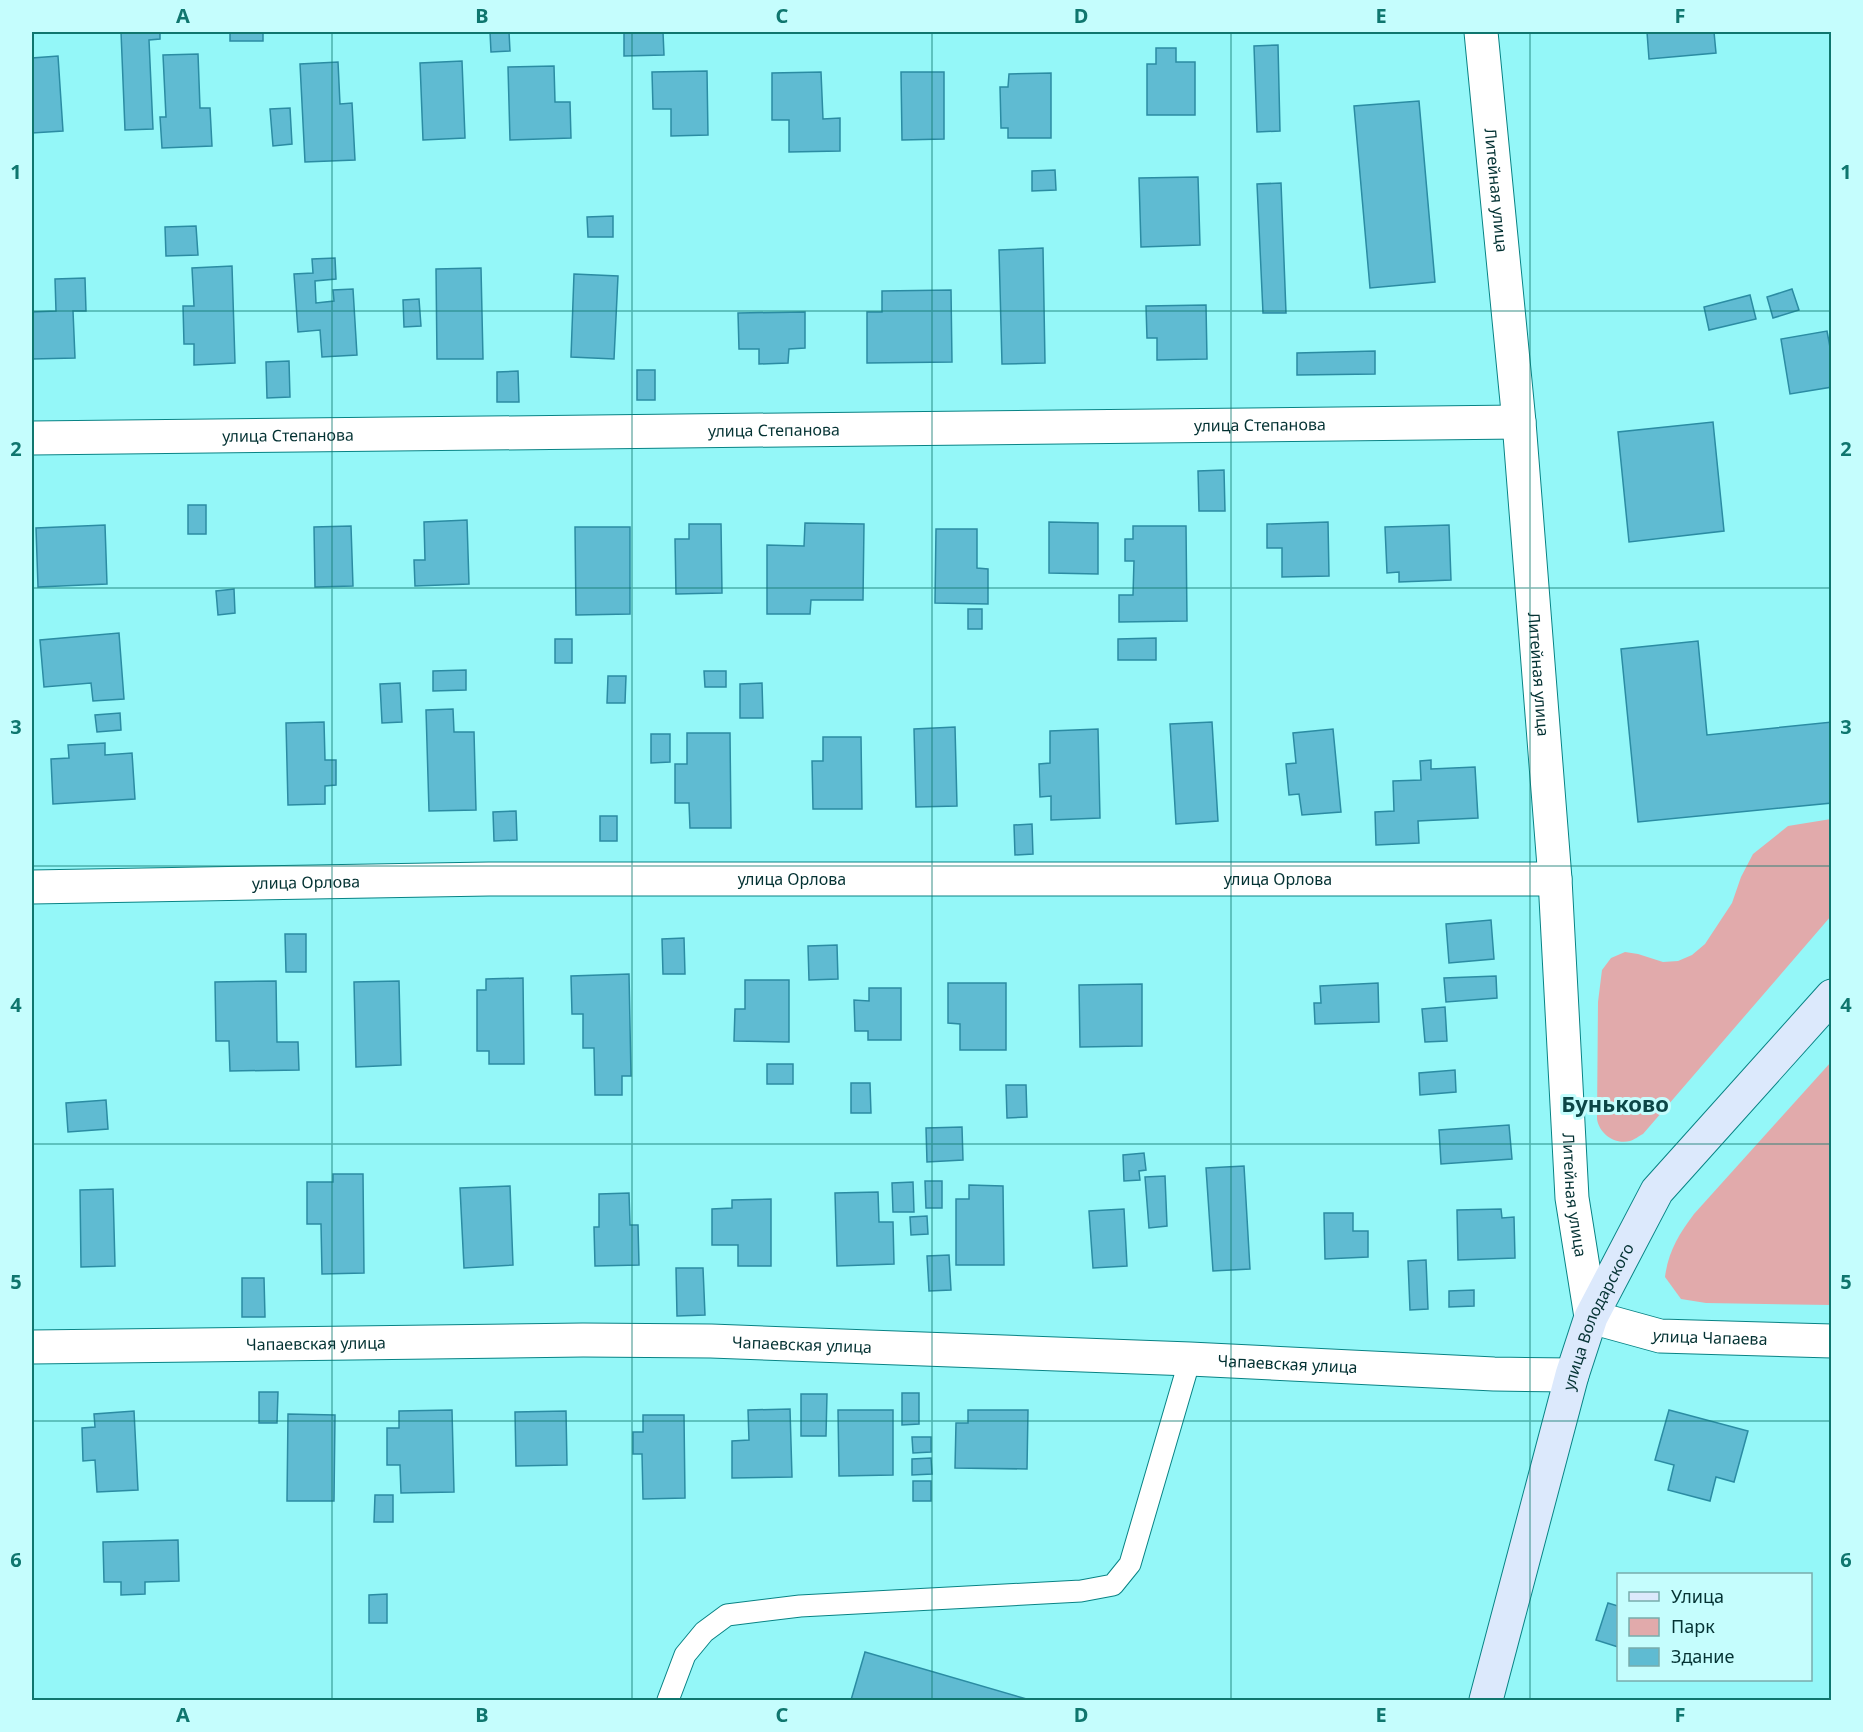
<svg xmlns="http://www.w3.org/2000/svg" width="1863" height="1732" font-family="'Noto Sans',sans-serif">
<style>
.green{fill:#e1aaab}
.building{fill:#5fbbd2;stroke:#2b8ca3;stroke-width:1.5}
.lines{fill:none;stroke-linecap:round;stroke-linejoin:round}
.service-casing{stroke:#088385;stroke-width:23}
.minor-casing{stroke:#088385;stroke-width:35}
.secondary-casing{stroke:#088385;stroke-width:35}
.service{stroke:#fff;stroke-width:21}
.minor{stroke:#fff;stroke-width:33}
.secondary{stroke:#dce9fc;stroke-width:33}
.grid{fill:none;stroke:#0f766e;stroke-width:1.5;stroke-opacity:0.55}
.labels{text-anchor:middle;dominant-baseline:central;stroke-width:6;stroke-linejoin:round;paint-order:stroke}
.street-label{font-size:16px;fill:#043233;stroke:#c5fdfd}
.district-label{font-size:22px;font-weight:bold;fill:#0c4647;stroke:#c5fdfd}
.neatline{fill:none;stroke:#0f766e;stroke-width:2}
.grid-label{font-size:20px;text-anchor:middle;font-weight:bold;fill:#0f766e}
</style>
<rect width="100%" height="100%" fill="#94f7f8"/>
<!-- green -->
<g class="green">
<path d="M 1831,819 L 1831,916 L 1643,1134 C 1639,1136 1634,1140 1630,1141 C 1614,1145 1599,1133 1597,1119 L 1598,1002 L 1602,970 L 1611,958 L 1625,952 L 1638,954 L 1663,962 L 1678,961 L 1692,955 L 1705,944 L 1732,903 L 1741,877 L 1753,854 L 1788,826 Z"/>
<path d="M 1831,1062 L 1831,1305 L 1706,1303 L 1681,1299 L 1665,1277 C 1668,1252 1679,1234 1694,1214 Z"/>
</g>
<!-- building -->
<g class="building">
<path d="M 121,32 L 160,32 L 160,39 L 149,40 L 153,129 L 125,130 Z"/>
<rect x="230" y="32" width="33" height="9"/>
<path d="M 490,32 L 509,32 L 510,51 L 491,52 Z"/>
<path d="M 624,32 L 663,32 L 664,55 L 624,56 Z"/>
<path d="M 1647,32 L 1714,32 L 1716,53 L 1649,59 Z"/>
<path d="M 1278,45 L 1280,131 L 1257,132 L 1254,46 Z"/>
<path d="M 1156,48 L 1176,48 L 1176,62 L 1195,62 L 1195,115 L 1147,115 L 1147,64 L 1156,64 Z"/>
<path d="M 198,54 L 200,108 L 210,108 L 212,146 L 162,148 L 160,117 L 166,117 L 163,55 Z"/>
<path d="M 58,56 L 63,131 L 32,133 L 32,58 Z"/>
<path d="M 462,61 L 465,138 L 423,140 L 420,63 Z"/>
<path d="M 338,62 L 340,104 L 352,103 L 355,160 L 305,162 L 300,64 Z"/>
<path d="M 554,66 L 555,102 L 570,102 L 571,138 L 510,140 L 508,67 Z"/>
<path d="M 707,71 L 708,135 L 671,136 L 671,109 L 653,109 L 652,72 Z"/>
<path d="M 821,72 L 823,119 L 840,118 L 840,151 L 789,152 L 789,120 L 772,120 L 772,73 Z"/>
<path d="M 901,72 L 944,72 L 944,139 L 902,140 Z"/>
<path d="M 1051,73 L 1051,138 L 1008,138 L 1008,128 L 1001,128 L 1000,87 L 1008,87 L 1009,74 Z"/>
<path d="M 1419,101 L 1435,282 L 1370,288 L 1354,106 Z"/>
<path d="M 290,108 L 292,144 L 273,146 L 270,109 Z"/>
<path d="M 1055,170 L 1056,190 L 1032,191 L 1032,171 Z"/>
<path d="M 1198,177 L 1200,245 L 1141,247 L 1139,178 Z"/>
<path d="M 1281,183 L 1286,313 L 1263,313 L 1257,184 Z"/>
<path d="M 613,216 L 613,237 L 588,237 L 587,217 Z"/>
<path d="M 196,226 L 198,255 L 166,256 L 165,227 Z"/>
<path d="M 1043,248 L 1045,363 L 1002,364 L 999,250 Z"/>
<path d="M 335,258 L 336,279 L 315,281 L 316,303 L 334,301 L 333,290 L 353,289 L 357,355 L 322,357 L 320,330 L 298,332 L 294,274 L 313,273 L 312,259 Z"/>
<path d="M 232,266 L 235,363 L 194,365 L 194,344 L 184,344 L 183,306 L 194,306 L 192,268 Z"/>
<path d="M 481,268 L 483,359 L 437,359 L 436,269 Z"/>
<path d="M 574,274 L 618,276 L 614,359 L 571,357 Z"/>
<path d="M 85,278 L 86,311 L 73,311 L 75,358 L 32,359 L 32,312 L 56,311 L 55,279 Z"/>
<path d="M 1792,289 L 1799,310 L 1773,318 L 1767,297 Z"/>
<path d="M 951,290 L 952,362 L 867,363 L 867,312 L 882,312 L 882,291 Z"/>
<path d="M 1750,295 L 1756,319 L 1709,330 L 1704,307 Z"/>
<path d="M 419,299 L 421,326 L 404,327 L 403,300 Z"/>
<path d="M 1206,305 L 1207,359 L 1157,360 L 1157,338 L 1147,338 L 1146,306 Z"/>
<path d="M 805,312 L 805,348 L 789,349 L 788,363 L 759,364 L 759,349 L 739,349 L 738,313 Z"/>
<path d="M 1827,331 L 1832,358 L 1832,387 L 1790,394 L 1781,339 Z"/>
<path d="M 1375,351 L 1375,374 L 1297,375 L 1297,353 Z"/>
<path d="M 289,361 L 290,397 L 267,398 L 266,362 Z"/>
<rect x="637" y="370" width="18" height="30"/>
<path d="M 518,371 L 519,402 L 497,402 L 497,372 Z"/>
<path d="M 1713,422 L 1724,531 L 1629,542 L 1618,432 Z"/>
<path d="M 1224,470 L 1225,511 L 1199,511 L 1198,471 Z"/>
<rect x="188" y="505" width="18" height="29"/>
<path d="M 467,520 L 469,584 L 415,586 L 414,560 L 425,560 L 424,522 Z"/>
<path d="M 1049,522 L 1098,523 L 1098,574 L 1049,573 Z"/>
<path d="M 1328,522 L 1329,576 L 1282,577 L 1282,548 L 1267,548 L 1267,524 Z"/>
<path d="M 805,523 L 864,524 L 863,600 L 811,600 L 810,614 L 767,614 L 767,545 L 804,546 Z"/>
<path d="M 689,524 L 721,524 L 722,593 L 676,594 L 675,539 L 689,539 Z"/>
<path d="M 105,525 L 107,584 L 38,587 L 36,528 Z"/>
<path d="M 1449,525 L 1451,580 L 1399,582 L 1399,572 L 1387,573 L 1385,527 Z"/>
<path d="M 351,526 L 353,586 L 315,587 L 314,527 Z"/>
<path d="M 1133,526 L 1186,526 L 1187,621 L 1119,622 L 1119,595 L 1133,595 L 1134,561 L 1125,561 L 1125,539 L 1133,539 Z"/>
<path d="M 575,527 L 630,527 L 630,614 L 576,615 Z"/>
<path d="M 936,529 L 977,529 L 977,568 L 988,569 L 988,604 L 935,603 Z"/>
<path d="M 234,589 L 235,613 L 218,615 L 216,591 Z"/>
<rect x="968" y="609" width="14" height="20"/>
<path d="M 119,633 L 124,699 L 93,701 L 91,683 L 44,687 L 40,640 Z"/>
<path d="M 1156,638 L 1156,660 L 1118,660 L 1118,639 Z"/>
<rect x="555" y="639" width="17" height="24"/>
<path d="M 1698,641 L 1707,735 L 1832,722 L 1832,803 L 1638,822 L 1621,649 Z"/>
<path d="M 466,670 L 466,690 L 433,691 L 433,671 Z"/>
<path d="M 704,671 L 726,671 L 726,687 L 705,687 Z"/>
<path d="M 608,676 L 626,676 L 625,703 L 607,703 Z"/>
<path d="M 400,683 L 402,722 L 382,723 L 380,684 Z"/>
<path d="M 762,683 L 763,718 L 740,718 L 740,684 Z"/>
<path d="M 453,709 L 454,732 L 474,732 L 476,810 L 429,811 L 426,710 Z"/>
<path d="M 120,713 L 121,730 L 97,732 L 95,715 Z"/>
<path d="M 324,722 L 325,760 L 336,760 L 336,785 L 325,786 L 325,804 L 288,805 L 286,723 Z"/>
<path d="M 1212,722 L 1218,821 L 1176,824 L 1170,724 Z"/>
<path d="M 955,727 L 957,806 L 916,807 L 914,729 Z"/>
<path d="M 1098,729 L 1100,818 L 1051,820 L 1051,796 L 1040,797 L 1039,764 L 1050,763 L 1050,731 Z"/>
<path d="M 1333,729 L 1341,812 L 1302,815 L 1299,794 L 1289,795 L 1286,764 L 1296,763 L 1293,733 Z"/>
<path d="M 687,733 L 730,733 L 731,828 L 690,828 L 689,803 L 675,803 L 675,764 L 687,764 Z"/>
<path d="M 651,734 L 670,734 L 670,762 L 651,763 Z"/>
<path d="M 823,737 L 861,737 L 862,809 L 813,809 L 812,761 L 823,761 Z"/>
<path d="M 105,743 L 105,755 L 132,753 L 135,799 L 53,804 L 51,759 L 69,758 L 68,745 Z"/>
<path d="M 1431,760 L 1431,769 L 1475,767 L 1478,818 L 1418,821 L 1419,843 L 1376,845 L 1375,812 L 1394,811 L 1393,781 L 1421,780 L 1420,761 Z"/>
<path d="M 516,811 L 517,840 L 494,841 L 493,812 Z"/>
<rect x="600" y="816" width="17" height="25"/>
<path d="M 1032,824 L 1033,854 L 1015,855 L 1014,825 Z"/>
<path d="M 1491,920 L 1494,959 L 1449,963 L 1446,924 Z"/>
<path d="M 285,934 L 306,934 L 306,972 L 286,972 Z"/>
<path d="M 684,938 L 685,974 L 663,974 L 662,939 Z"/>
<path d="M 837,945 L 838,979 L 809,980 L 808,946 Z"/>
<path d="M 629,974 L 631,1076 L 622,1076 L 622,1095 L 595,1095 L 594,1048 L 583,1048 L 583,1014 L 572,1014 L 571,976 Z"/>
<path d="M 1496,976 L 1497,998 L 1446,1002 L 1444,978 Z"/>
<path d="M 523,978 L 524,1064 L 489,1064 L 489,1051 L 477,1051 L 477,990 L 486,990 L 486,979 Z"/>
<path d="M 745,980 L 789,980 L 789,1042 L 734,1041 L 735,1009 L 745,1009 Z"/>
<path d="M 276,981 L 277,1042 L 298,1042 L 299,1070 L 230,1071 L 229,1041 L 216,1041 L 215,982 Z"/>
<path d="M 399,981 L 401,1065 L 356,1067 L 354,982 Z"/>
<path d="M 948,983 L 1006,983 L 1006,1050 L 960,1050 L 960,1024 L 948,1023 Z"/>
<path d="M 1378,983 L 1379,1022 L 1315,1024 L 1314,1003 L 1321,1003 L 1320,986 Z"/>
<path d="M 1142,984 L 1142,1046 L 1080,1047 L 1079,985 Z"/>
<path d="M 869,988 L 901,988 L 901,1040 L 868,1040 L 868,1031 L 855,1031 L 854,1000 L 869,1001 Z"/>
<path d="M 1445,1007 L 1447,1041 L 1425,1042 L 1422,1009 Z"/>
<rect x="767" y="1064" width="26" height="20"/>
<path d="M 1455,1070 L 1456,1092 L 1420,1095 L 1419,1073 Z"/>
<path d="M 851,1083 L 870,1083 L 871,1113 L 851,1113 Z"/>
<path d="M 1006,1085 L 1026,1085 L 1027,1117 L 1007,1118 Z"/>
<path d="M 106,1100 L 108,1129 L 68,1132 L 66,1103 Z"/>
<path d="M 1509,1125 L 1512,1159 L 1441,1164 L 1439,1130 Z"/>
<path d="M 962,1127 L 963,1160 L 927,1162 L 926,1128 Z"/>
<path d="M 1144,1153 L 1146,1170 L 1139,1171 L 1140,1180 L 1124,1181 L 1123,1155 Z"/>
<path d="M 1244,1166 L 1250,1269 L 1213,1271 L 1206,1168 Z"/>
<path d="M 333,1174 L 363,1174 L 364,1273 L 322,1274 L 321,1224 L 307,1224 L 307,1182 L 333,1182 Z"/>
<path d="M 1165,1176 L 1167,1226 L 1149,1228 L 1145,1177 Z"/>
<path d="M 925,1181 L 942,1181 L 942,1208 L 926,1208 Z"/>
<path d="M 913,1182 L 914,1212 L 893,1212 L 892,1183 Z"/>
<path d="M 969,1185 L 1003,1186 L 1004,1265 L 956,1265 L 956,1199 L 969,1199 Z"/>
<path d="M 510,1186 L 513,1265 L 464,1268 L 460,1188 Z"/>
<path d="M 113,1189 L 115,1266 L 81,1267 L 80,1190 Z"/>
<path d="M 878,1192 L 879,1222 L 893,1222 L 894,1264 L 837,1266 L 835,1193 Z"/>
<path d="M 629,1193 L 630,1225 L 638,1225 L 639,1265 L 595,1266 L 594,1227 L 599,1227 L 599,1194 Z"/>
<path d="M 771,1199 L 771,1266 L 738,1266 L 738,1245 L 712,1245 L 712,1209 L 732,1208 L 732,1200 Z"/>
<path d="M 1124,1209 L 1127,1266 L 1093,1268 L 1089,1211 Z"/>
<path d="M 1501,1209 L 1502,1218 L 1514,1217 L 1515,1258 L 1458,1260 L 1457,1210 Z"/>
<path d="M 1324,1213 L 1353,1213 L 1353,1231 L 1368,1231 L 1368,1257 L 1325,1259 Z"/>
<path d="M 927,1216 L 928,1234 L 911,1235 L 910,1217 Z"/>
<path d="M 949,1255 L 951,1290 L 929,1291 L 927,1256 Z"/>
<path d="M 1426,1260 L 1428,1309 L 1410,1310 L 1408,1261 Z"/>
<path d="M 676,1268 L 703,1268 L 705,1315 L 677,1316 Z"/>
<path d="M 242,1278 L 264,1278 L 265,1317 L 242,1317 Z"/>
<path d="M 1474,1290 L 1474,1306 L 1449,1307 L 1449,1291 Z"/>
<path d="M 259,1392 L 278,1392 L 277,1423 L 259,1423 Z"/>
<path d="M 902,1393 L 919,1393 L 919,1424 L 902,1425 Z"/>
<path d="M 801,1394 L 827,1394 L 826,1436 L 801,1436 Z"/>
<path d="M 790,1409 L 792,1477 L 732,1478 L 732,1441 L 749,1440 L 748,1410 Z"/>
<path d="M 452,1410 L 454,1492 L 401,1493 L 400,1465 L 387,1465 L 387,1428 L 399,1428 L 399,1411 Z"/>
<path d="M 838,1410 L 893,1410 L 893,1475 L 839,1476 Z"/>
<path d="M 968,1410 L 1028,1410 L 1027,1469 L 955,1468 L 956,1423 L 968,1423 Z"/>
<path d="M 1669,1410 L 1748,1431 L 1734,1482 L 1716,1477 L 1710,1501 L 1668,1490 L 1674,1465 L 1655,1460 Z"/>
<path d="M 134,1411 L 138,1490 L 97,1492 L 95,1460 L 83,1461 L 82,1428 L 95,1427 L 94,1414 Z"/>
<path d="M 566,1411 L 567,1465 L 516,1466 L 515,1412 Z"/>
<path d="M 288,1414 L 335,1415 L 334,1501 L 287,1501 Z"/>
<path d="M 643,1415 L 684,1415 L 685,1498 L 643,1499 L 642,1454 L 633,1454 L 633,1432 L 643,1432 Z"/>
<path d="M 912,1437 L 931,1437 L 931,1452 L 913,1453 Z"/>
<path d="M 931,1458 L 932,1474 L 912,1475 L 912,1459 Z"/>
<rect x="913" y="1481" width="18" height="20"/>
<path d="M 375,1495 L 393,1495 L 393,1522 L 374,1522 Z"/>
<path d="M 178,1540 L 179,1581 L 145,1582 L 145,1594 L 121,1595 L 121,1582 L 104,1582 L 103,1542 Z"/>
<path d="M 387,1594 L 387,1623 L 369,1623 L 369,1595 Z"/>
<path d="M 1608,1603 L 1618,1606 L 1618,1647 L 1596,1640 Z"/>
<path d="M 865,1652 L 1030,1700 L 851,1700 Z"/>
</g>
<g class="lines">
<!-- service casing -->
<g class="service-casing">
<path id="service" d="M 668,1700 L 685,1655 L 704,1632 L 727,1615 L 800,1606 L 1081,1591 L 1113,1585 L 1130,1564 L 1190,1359"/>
</g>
<!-- minor casing -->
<g class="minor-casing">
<g id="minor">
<path id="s1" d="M 1481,32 L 1519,422 L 1555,879 L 1572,1198 L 1591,1317 L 1660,1336 L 1832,1341"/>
<path id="s2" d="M 32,438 L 1519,422"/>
<path id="s3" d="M 32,887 L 489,879 L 1555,879"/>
<path id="s4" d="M 32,1347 L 583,1340 L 711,1341 L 1190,1359 L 1494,1374 L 1572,1375"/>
</g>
</g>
<!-- secondary casing -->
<g class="secondary-casing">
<g id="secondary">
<path id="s5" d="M 1486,1700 L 1572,1375 L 1591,1317 L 1657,1191 L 1832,996"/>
</g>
</g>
<!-- service -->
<use href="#service" class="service"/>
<!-- minor -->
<use href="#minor" class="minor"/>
<!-- secondary -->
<use href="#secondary" class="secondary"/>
</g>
<!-- grid -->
<path class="grid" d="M 332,32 L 332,1700M 632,32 L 632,1700M 932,32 L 932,1700M 1231,32 L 1231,1700M 1530,32 L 1530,1700M 32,311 L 1832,311M 32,588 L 1832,588M 32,866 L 1832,866M 32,1144 L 1832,1144M 32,1421 L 1832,1421"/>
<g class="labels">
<!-- street labels -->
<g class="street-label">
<text stroke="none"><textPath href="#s1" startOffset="159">Литейная улица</textPath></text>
<text stroke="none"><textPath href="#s2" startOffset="1228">улица Степанова</textPath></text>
<text stroke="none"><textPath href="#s2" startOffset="742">улица Степанова</textPath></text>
<text stroke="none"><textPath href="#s2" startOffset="256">улица Степанова</textPath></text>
<text stroke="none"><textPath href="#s1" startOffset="645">Литейная улица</textPath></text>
<text stroke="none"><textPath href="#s3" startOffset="760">улица Орлова</textPath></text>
<text stroke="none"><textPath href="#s3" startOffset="1246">улица Орлова</textPath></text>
<text stroke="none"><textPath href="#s3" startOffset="274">улица Орлова</textPath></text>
<text stroke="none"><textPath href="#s1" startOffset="1167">Литейная улица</textPath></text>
<text stroke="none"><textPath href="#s5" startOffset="400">улица Володарского</textPath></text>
<text stroke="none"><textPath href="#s1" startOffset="1412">улица Чапаева</textPath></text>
<text stroke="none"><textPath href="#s4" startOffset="284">Чапаевская улица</textPath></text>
<text stroke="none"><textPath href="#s4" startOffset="770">Чапаевская улица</textPath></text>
<text stroke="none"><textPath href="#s4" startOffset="1256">Чапаевская улица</textPath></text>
</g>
<!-- district labels -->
<g class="district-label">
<text x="1615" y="1103">Буньково</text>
</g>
</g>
<!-- border -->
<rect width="1863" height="1732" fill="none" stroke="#c5fdfd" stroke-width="66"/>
<!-- legend -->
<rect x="1617" y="1573" width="195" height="108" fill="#c5fdfd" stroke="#78acac" stroke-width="1.5"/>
<rect x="1629" y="1592" width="30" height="9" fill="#dce9fc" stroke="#78acac" stroke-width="1.5"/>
<text x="1671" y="1603" font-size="18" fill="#043233">Улица</text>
<rect x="1629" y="1618" width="30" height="18" fill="#e1aaab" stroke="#78acac" stroke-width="1.5"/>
<text x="1671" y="1633" font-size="18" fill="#043233">Парк</text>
<rect x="1629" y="1648" width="30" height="18" fill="#5fbbd2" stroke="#78acac" stroke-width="1.5"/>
<text x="1671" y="1663" font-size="18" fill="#043233">Здание</text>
<rect x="33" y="33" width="1797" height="1666" class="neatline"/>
<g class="grid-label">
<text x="183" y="23">A</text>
<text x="482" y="23">B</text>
<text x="782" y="23">C</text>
<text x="1081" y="23">D</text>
<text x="1381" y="23">E</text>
<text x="1680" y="23">F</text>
<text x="16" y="179">1</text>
<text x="1846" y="179">1</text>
<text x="16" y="456">2</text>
<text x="1846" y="456">2</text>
<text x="16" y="734">3</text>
<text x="1846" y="734">3</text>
<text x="16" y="1012">4</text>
<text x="1846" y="1012">4</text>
<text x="16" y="1289">5</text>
<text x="1846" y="1289">5</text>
<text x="16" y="1567">6</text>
<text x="1846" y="1567">6</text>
<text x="183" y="1722">A</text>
<text x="482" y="1722">B</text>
<text x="782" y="1722">C</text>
<text x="1081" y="1722">D</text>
<text x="1381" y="1722">E</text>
<text x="1680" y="1722">F</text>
</g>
</svg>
